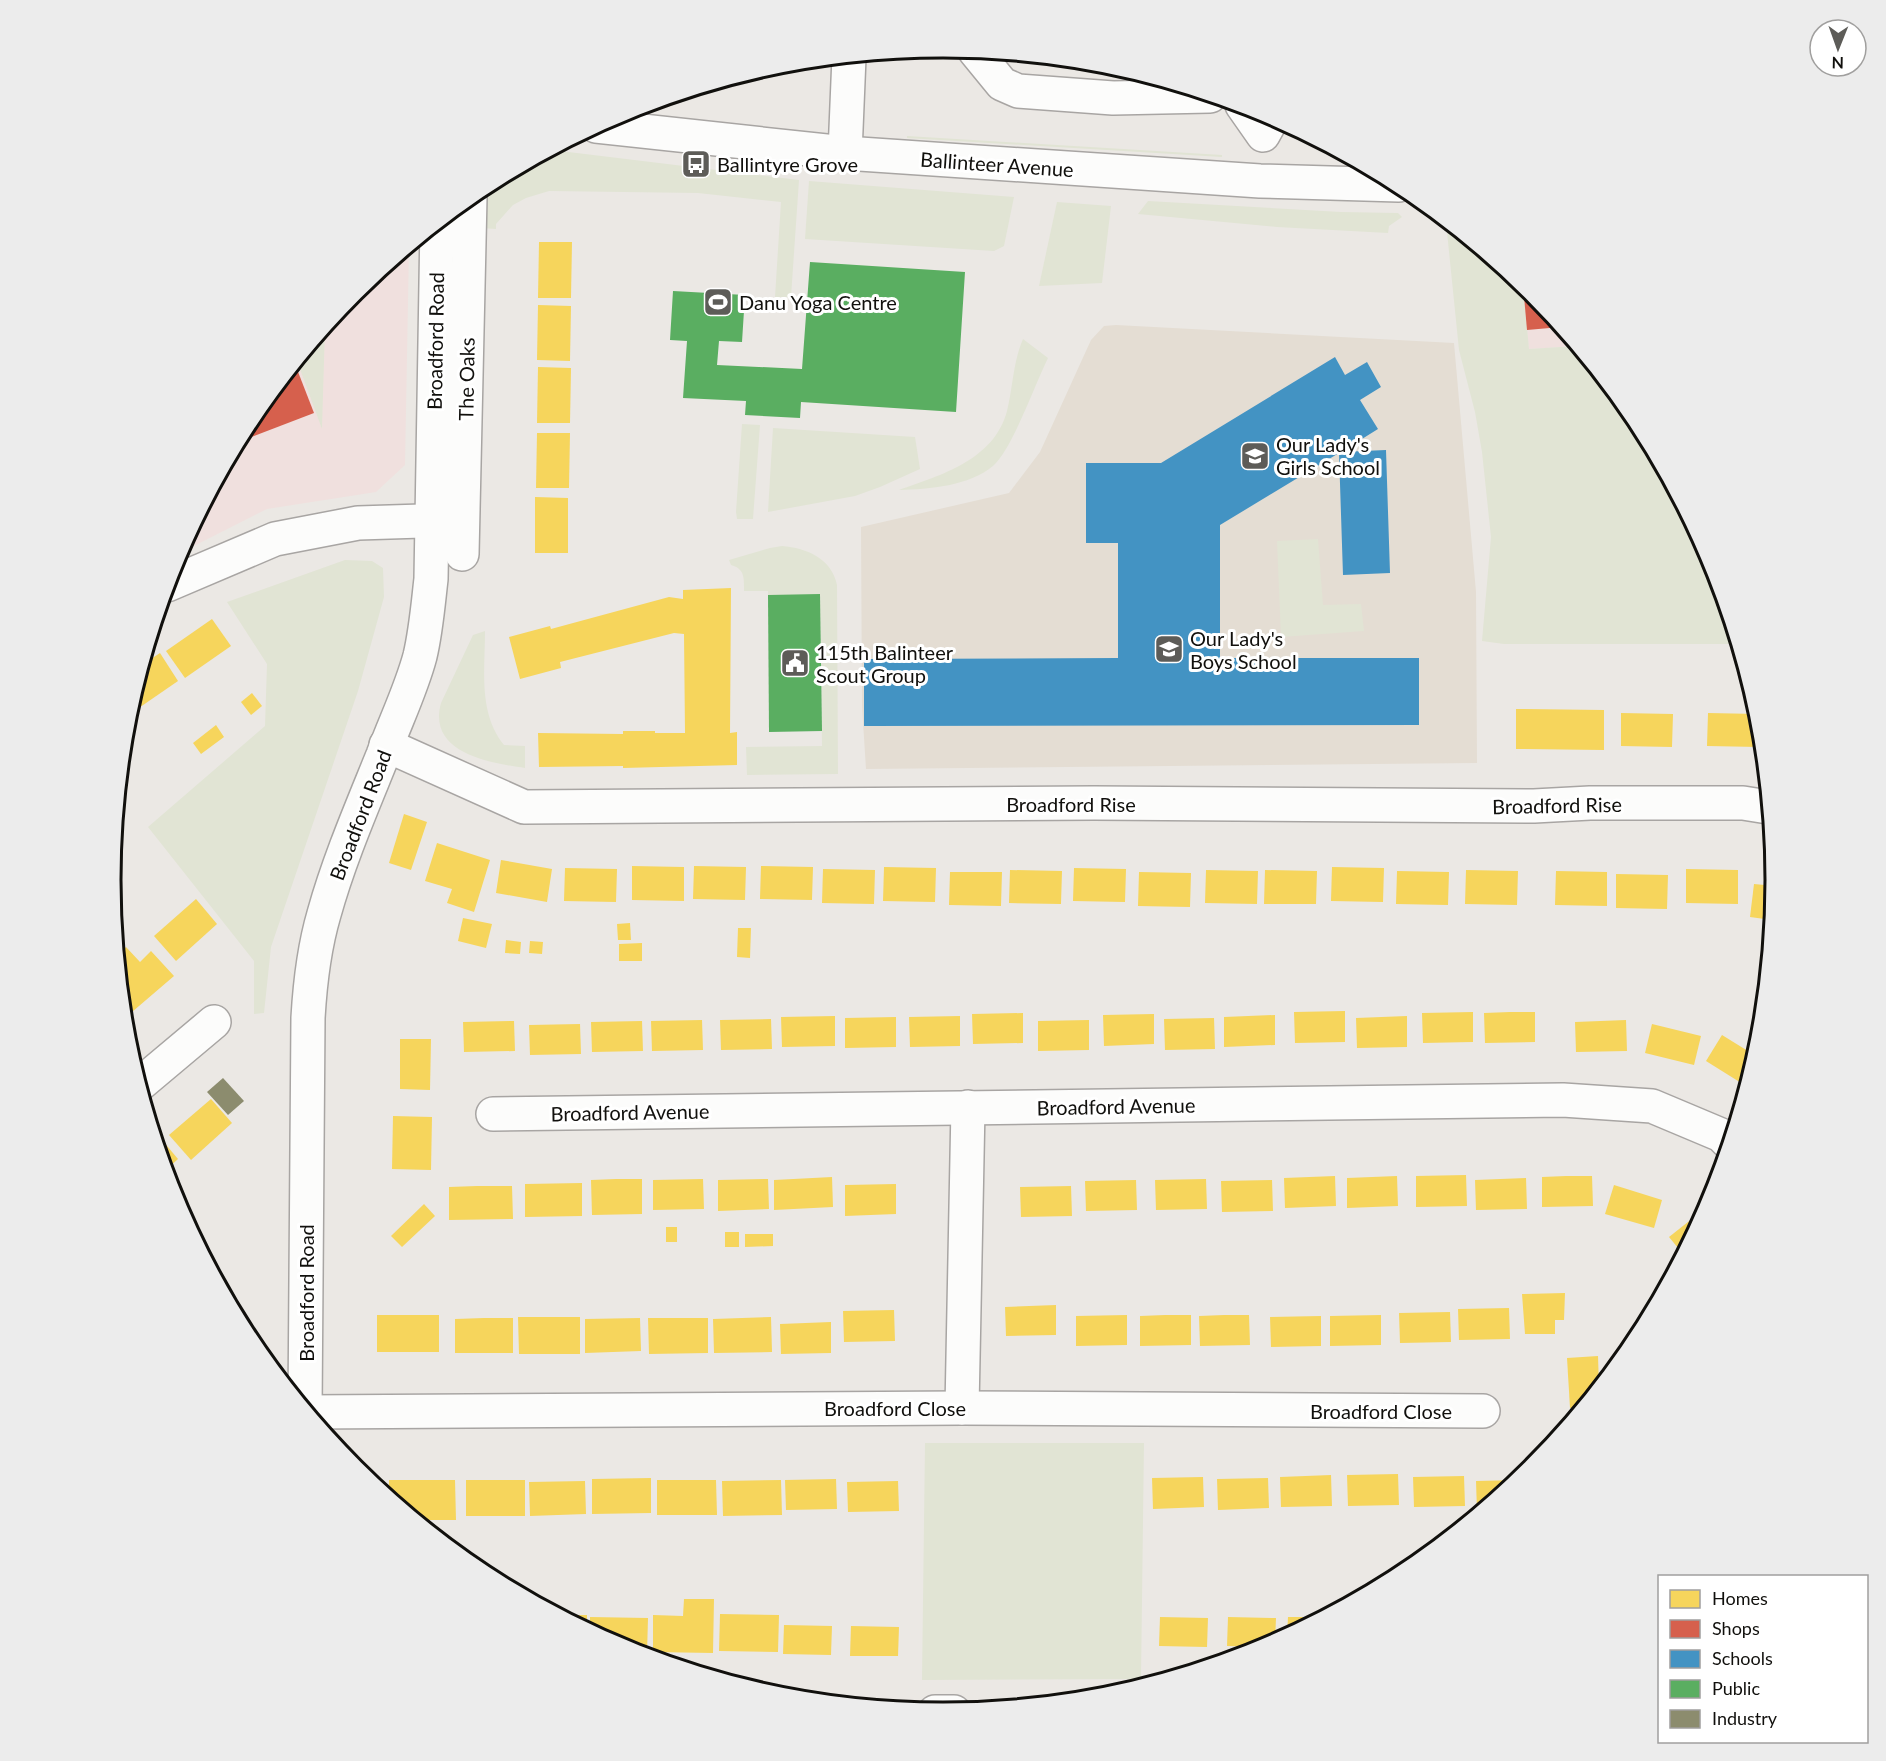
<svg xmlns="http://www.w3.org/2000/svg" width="1886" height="1761" font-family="Lato,sans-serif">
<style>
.commercial{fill:#f0e0de}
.built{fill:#e4ddd3}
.green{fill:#e1e4d4}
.homes{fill:#f6d55c}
.shops{fill:#d6604d}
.schools{fill:#4393c3}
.public{fill:#5aae61}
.industry{fill:#8c8c6e}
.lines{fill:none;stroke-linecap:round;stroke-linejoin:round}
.minor-casing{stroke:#a8a5a3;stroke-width:36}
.minor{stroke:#fcfcfb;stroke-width:33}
.labels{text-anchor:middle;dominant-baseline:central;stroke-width:6;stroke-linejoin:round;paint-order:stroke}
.poi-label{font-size:20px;fill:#11100d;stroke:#fff;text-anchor:start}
.street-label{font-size:20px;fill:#11100d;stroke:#fff}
.rim{fill:none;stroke:#11100d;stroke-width:3}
</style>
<rect width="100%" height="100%" fill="#ebe8e4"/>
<!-- commercial -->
<g class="commercial">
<path d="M 409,247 L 405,465 L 376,492 L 267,509 L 178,554 L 251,418 L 355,292 Z"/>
<path d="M 1523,285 L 1532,292 L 1576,346 L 1529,349 Z"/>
</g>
<!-- built -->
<path class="built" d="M 1116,325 L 1454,343 L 1476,592 L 1477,763 L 866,769 L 862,706 L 861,527 L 1009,493 L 1040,452 L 1091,340 L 1104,326 Z"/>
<!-- green -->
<g class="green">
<path d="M 907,136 L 1222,155 L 1222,157 L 907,138 Z"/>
<path d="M 552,150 L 799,180 L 791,297 L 775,297 L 781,202 L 698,193 L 549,191 L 526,198 L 513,205 L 496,224 L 496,229 L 481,228 L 481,188 Z"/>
<path d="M 809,181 L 1014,197 L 1004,246 L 994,251 L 805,239 Z"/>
<path d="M 1148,201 L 1341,212 L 1398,213 L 1402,217 L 1389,226 L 1388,233 L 1277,227 L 1138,214 Z"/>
<path d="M 1057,202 L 1111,206 L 1102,283 L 1039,286 Z"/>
<path d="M 1446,222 L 1523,285 L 1529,349 L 1576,346 L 1635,418 L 1712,562 L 1737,644 L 1504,644 L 1482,641 L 1491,537 L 1482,452 L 1475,412 L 1459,350 Z"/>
<path d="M 325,328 L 322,429 L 297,361 Z"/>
<path d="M 1023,339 L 1048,358 C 1035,384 1012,450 993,466 C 969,486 930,489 899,490 C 941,475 994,460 1007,411 C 1013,387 1013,362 1023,339 Z"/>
<path d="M 742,424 L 760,425 L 753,519 L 737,519 L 736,512 Z"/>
<path d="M 773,428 L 915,437 L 920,469 L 880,487 L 855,496 L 768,512 Z"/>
<path d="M 1318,539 L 1323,605 L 1361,604 L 1364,631 L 1281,637 L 1277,541 Z"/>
<path d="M 782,546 C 807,548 832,559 837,585 L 838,774 L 747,775 L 746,747 L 822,746 L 820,598 L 768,598 L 768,591 L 744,591 C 744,578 745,569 731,565 L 729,560 L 770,548 Z"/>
<path d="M 345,560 L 372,561 L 383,568 L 384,597 L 358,691 L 271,947 L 264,1013 L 254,1014 L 254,961 L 148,827 L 265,726 L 267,664 L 227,602 Z"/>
<path d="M 485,631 C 485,670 478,713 504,745 L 525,746 L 525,768 C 490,763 427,753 441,703 L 473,635 Z"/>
<path d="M 925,1443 L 1144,1443 L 1141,1679 L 922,1680 Z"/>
</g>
<!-- homes -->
<g class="homes">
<path d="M 806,61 L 806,66 L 781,65 L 781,64 Z"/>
<path d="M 539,242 L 572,242 L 571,298 L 538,298 Z"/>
<path d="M 538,305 L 571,306 L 570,361 L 537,360 Z"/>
<path d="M 538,367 L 571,368 L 570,423 L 537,423 Z"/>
<path d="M 537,433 L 570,433 L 569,488 L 536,488 Z"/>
<path d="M 535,497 L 568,498 L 568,553 L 535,553 Z"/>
<path d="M 731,588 L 730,733 L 737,732 L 737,765 L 623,768 L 623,766 L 539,767 L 538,733 L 623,734 L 623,731 L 655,731 L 655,733 L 685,733 L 684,634 L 674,633 L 560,662 L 561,668 L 520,679 L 509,637 L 550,626 L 551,629 L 669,597 L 683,599 L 683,590 Z"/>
<path d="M 212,619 L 231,646 L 185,678 L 166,651 Z"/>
<path d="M 160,653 L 178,681 L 133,712 L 130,707 L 142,665 Z"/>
<path d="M 252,693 L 262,706 L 251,715 L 241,702 Z"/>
<path d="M 1516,709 L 1604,710 L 1604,750 L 1516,749 Z"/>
<path d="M 1621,713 L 1673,714 L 1672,747 L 1621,746 Z"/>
<path d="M 1708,713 L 1758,714 L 1759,747 L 1707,746 Z"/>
<path d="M 216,725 L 224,737 L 201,754 L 193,743 Z"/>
<path d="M 404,814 L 427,822 L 411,870 L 389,863 Z"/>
<path d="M 437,843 L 490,860 L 474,912 L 447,903 L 452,889 L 425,881 Z"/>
<path d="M 501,860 L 552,869 L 547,902 L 496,893 Z"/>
<path d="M 632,866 L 684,867 L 684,901 L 632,900 Z"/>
<path d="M 694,866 L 746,867 L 745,900 L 693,899 Z"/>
<path d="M 761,866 L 813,867 L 812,900 L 760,899 Z"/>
<path d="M 884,867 L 936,868 L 935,902 L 883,901 Z"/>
<path d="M 1332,867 L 1384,868 L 1383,902 L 1331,901 Z"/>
<path d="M 565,868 L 617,869 L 616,902 L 564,901 Z"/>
<path d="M 1074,868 L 1126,869 L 1125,902 L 1073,901 Z"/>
<path d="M 823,869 L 875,870 L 874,904 L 822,903 Z"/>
<path d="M 1686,869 L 1738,870 L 1738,904 L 1686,903 Z"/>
<path d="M 1010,870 L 1062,871 L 1061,904 L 1009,903 Z"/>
<path d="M 1206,870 L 1258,871 L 1257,904 L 1205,903 Z"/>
<path d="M 1265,870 L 1317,871 L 1316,904 L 1264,904 Z"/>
<path d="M 1466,870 L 1518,871 L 1517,905 L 1465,904 Z"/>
<path d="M 1397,871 L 1449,872 L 1448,905 L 1396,904 Z"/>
<path d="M 1556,871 L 1607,872 L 1607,906 L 1555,905 Z"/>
<path d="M 950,872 L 1002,872 L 1001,906 L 949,905 Z"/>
<path d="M 1139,872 L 1191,873 L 1190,907 L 1138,906 Z"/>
<path d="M 1616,874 L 1668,875 L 1667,909 L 1616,908 Z"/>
<path d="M 1754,884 L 1775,886 L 1772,920 L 1750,917 Z"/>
<path d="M 196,899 L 217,924 L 176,961 L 154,936 Z"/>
<path d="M 463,918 L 492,924 L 486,948 L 458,941 Z"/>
<path d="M 630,923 L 631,940 L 618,940 L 617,924 Z"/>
<path d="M 738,928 L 751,928 L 750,958 L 737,957 Z"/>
<path d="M 506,940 L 521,942 L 520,954 L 505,953 Z"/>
<path d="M 530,941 L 543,942 L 542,954 L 529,953 Z"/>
<path d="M 642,943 L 642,961 L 619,961 L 619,944 Z"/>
<path d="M 126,947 L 140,962 L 151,951 L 174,976 L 132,1012 L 122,1002 L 120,979 L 126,974 L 119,966 L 118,955 Z"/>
<path d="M 1345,1011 L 1345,1042 L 1295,1043 L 1294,1012 Z"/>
<path d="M 1473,1012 L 1473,1042 L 1423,1043 L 1422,1013 Z"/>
<path d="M 1510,1012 L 1535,1012 L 1535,1042 L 1485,1043 L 1484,1013 Z"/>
<path d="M 1023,1013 L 1023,1043 L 973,1044 L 972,1014 Z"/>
<path d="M 1154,1014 L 1154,1044 L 1104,1046 L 1103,1015 Z"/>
<path d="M 1275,1015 L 1275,1045 L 1224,1047 L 1224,1017 Z"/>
<path d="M 835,1016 L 835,1046 L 782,1047 L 781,1017 Z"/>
<path d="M 960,1016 L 960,1046 L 910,1047 L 909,1017 Z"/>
<path d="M 1407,1016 L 1407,1047 L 1357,1048 L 1356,1018 Z"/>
<path d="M 896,1017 L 896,1047 L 845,1048 L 845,1018 Z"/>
<path d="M 1214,1018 L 1215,1049 L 1165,1050 L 1164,1019 Z"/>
<path d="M 771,1019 L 772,1049 L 721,1050 L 720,1020 Z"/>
<path d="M 702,1020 L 703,1050 L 652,1051 L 651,1021 Z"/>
<path d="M 1089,1020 L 1089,1050 L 1038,1051 L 1038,1021 Z"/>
<path d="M 1626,1020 L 1627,1051 L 1576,1052 L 1575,1022 Z"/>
<path d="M 514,1021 L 515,1051 L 464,1052 L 463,1022 Z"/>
<path d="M 642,1021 L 643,1051 L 592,1052 L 591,1022 Z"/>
<path d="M 580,1024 L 581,1054 L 530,1055 L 529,1025 Z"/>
<path d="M 1652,1024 L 1701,1036 L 1694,1065 L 1645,1053 Z"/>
<path d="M 1722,1035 L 1756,1056 L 1746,1086 L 1706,1061 Z"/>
<path d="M 400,1039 L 431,1039 L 430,1090 L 400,1089 Z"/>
<path d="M 211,1099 L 232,1123 L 191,1160 L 169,1135 Z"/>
<path d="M 393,1116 L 432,1117 L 431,1170 L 392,1169 Z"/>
<path d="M 157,1134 L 178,1159 L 165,1171 L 155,1136 Z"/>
<path d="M 1466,1175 L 1467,1206 L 1416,1207 L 1416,1176 Z"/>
<path d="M 1335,1176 L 1336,1206 L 1285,1208 L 1284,1178 Z"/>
<path d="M 1397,1176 L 1398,1206 L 1347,1208 L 1347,1178 Z"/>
<path d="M 1566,1176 L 1592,1176 L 1593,1206 L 1542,1207 L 1542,1177 Z"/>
<path d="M 832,1177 L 833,1207 L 774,1210 L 774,1180 Z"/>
<path d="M 1526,1178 L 1527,1209 L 1476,1210 L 1475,1180 Z"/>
<path d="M 616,1179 L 642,1179 L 642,1214 L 592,1215 L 591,1180 Z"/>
<path d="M 703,1179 L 704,1209 L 653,1210 L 653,1180 Z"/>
<path d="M 768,1179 L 769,1209 L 718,1211 L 718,1180 Z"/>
<path d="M 1206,1179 L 1207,1209 L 1156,1210 L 1155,1180 Z"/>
<path d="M 1136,1180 L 1137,1210 L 1086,1211 L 1085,1181 Z"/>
<path d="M 1272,1180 L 1273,1211 L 1222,1212 L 1221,1181 Z"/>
<path d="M 582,1183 L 582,1216 L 525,1217 L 525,1184 Z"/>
<path d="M 896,1184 L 896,1214 L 845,1216 L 845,1185 Z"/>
<path d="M 1614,1185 L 1662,1200 L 1654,1228 L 1605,1214 Z"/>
<path d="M 477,1186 L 512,1186 L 513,1219 L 449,1220 L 449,1187 Z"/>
<path d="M 1071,1186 L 1072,1216 L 1021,1217 L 1020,1187 Z"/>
<path d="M 424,1204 L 435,1216 L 402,1247 L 391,1236 Z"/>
<path d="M 1693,1218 L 1698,1225 L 1683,1254 L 1669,1237 Z"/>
<rect x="666" y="1227" width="11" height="15"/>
<rect x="725" y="1232" width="14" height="15"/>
<path d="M 745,1234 L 773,1234 L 773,1246 L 745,1247 Z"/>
<path d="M 1565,1293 L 1564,1320 L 1555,1320 L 1555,1334 L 1525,1334 L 1522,1294 Z"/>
<path d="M 1056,1305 L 1056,1335 L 1006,1336 L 1005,1307 Z"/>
<path d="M 1509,1308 L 1510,1339 L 1459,1340 L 1458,1309 Z"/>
<path d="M 894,1310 L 895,1341 L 844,1342 L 843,1311 Z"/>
<path d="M 1450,1312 L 1451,1342 L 1400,1343 L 1399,1313 Z"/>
<rect x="377" y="1315" width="62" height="37"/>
<path d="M 1127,1315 L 1127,1345 L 1076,1346 L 1076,1316 Z"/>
<path d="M 1165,1315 L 1191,1315 L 1191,1345 L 1140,1346 L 1140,1316 Z"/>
<path d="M 1224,1315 L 1249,1315 L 1250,1345 L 1200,1346 L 1199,1316 Z"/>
<path d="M 1381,1315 L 1381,1345 L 1330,1346 L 1330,1316 Z"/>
<path d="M 1321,1316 L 1321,1346 L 1271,1347 L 1270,1317 Z"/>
<path d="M 518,1317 L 580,1317 L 580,1354 L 519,1354 Z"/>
<path d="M 771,1317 L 772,1352 L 714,1353 L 713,1319 Z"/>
<path d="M 484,1318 L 513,1318 L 513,1353 L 455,1353 L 455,1319 Z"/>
<path d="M 640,1318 L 641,1351 L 585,1353 L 585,1319 Z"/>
<path d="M 648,1318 L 708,1318 L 708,1353 L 649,1354 Z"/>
<path d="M 831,1322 L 831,1353 L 781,1354 L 780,1324 Z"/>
<path d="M 1598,1356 L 1599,1387 L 1582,1408 L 1570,1408 L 1567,1358 Z"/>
<path d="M 1398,1474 L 1399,1505 L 1348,1506 L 1347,1475 Z"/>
<path d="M 1331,1475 L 1332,1506 L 1281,1507 L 1280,1477 Z"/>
<path d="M 1464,1476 L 1465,1506 L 1414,1507 L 1413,1477 Z"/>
<path d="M 1203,1477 L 1204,1507 L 1153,1509 L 1152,1478 Z"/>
<path d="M 651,1478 L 651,1513 L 592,1514 L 592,1479 Z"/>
<path d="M 1268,1478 L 1269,1508 L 1218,1510 L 1217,1479 Z"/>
<path d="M 836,1479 L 837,1509 L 786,1510 L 785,1480 Z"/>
<path d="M 389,1480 L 455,1480 L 456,1520 L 416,1520 L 389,1498 Z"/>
<rect x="466" y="1480" width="59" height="36"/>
<path d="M 657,1480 L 716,1480 L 717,1515 L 657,1515 Z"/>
<path d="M 781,1480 L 782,1515 L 723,1516 L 722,1481 Z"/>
<path d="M 1519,1480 L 1481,1511 L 1477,1511 L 1476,1481 Z"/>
<path d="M 585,1481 L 586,1514 L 530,1516 L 529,1482 Z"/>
<path d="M 898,1481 L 899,1511 L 848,1512 L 847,1482 Z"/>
<path d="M 684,1599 L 714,1599 L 713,1653 L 653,1652 L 653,1615 L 683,1616 Z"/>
<path d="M 720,1614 L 779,1615 L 778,1652 L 719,1651 Z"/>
<path d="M 559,1615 L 587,1615 L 587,1629 L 568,1619 Z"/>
<path d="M 590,1617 L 648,1618 L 647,1654 L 637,1653 L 624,1649 L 590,1631 Z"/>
<path d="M 1160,1617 L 1208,1618 L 1207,1647 L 1159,1646 Z"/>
<path d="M 1228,1617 L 1276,1618 L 1275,1642 L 1266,1647 L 1227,1646 Z"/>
<path d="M 1288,1617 L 1322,1617 L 1287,1636 Z"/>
<path d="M 784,1625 L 832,1626 L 831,1655 L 783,1654 Z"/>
<path d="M 851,1626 L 899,1627 L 898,1656 L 850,1656 Z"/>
</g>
<!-- shops -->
<g class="shops">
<path d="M 1523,285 L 1532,292 L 1561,327 L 1527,330 Z"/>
<path d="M 295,364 L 314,413 L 238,442 L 251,418 Z"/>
</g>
<!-- schools -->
<path class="schools" d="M 1335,357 L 1345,375 L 1367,362 L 1381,387 L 1360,400 L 1378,429 L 1341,452 L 1386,450 L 1390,573 L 1343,575 L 1339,453 L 1220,525 L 1220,658 L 1419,658 L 1419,725 L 864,726 L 864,659 L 1118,658 L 1118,543 L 1086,543 L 1086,463 L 1161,463 Z"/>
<!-- public -->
<g class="public">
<path d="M 810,262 L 965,272 L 956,412 L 801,402 L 800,418 L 745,415 L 746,401 L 683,398 L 687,341 L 670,340 L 673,291 L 745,295 L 742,342 L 719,341 L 717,365 L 802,369 Z"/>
<path d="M 820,594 L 822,731 L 769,732 L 768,595 Z"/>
</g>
<!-- industry -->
<path class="industry" d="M 223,1078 L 244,1101 L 228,1115 L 207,1092 Z"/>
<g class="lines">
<!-- minor casing -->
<g class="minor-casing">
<g id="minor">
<path d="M 975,51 L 1002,84 L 1018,91 L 1113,98 L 1210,96"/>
<path d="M 1242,105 L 1263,135 L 1273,117"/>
<path d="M 596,126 L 845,153 L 1260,181 L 1399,185"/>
<path d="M 845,153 L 849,57"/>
<path d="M 462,554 L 470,197"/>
<path d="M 167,585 L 275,539 L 358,523 L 454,520"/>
<path d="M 386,745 L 524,807 L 1094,803 L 1534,806 L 1590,803 L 1743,803 L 1768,807"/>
<path d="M 139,1085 L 214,1022"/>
<path d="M 493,1114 L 1563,1100 L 1652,1106 L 1721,1135 L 1729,1143"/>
<path d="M 962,1408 L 968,1107"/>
<path d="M 305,1410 L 308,1018 C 310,983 314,948 324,914 C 339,860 362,807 383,755 C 395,722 411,690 420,656 C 426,631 428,605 431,579 L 437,224"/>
<path d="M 307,1412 L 962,1408 L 1483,1411"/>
<path d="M 935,1712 L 954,1712"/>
</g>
</g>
<!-- minor -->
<use href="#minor" class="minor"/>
</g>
<!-- icons -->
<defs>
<g id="bus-square" transform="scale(1.5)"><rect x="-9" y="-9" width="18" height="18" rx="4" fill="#5d5c58" stroke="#fff"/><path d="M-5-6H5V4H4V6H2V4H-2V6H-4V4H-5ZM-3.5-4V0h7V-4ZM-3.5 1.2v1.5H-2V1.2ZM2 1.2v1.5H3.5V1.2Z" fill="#fff"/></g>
<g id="stadium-square" transform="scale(1.5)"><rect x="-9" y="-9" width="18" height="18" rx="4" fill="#5d5c58" stroke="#fff"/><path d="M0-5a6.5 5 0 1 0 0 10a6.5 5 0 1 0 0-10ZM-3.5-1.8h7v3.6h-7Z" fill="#fff"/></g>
<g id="school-square" transform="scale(1.5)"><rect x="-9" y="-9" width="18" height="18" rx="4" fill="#5d5c58" stroke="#fff"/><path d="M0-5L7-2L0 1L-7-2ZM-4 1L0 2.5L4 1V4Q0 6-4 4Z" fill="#fff"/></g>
<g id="civic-square" transform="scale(1.5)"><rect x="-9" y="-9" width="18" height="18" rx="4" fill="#5d5c58" stroke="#fff"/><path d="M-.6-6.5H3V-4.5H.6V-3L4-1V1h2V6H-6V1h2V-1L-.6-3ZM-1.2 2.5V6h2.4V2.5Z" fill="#fff"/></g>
</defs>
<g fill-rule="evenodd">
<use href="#bus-square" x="696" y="164"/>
<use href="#stadium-square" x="718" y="302"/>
<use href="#school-square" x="1255" y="456"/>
<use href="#school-square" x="1169" y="649"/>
<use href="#civic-square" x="795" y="663"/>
</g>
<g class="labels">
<!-- poi labels -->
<g class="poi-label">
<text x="717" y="164">Ballintyre Grove</text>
<text x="739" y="302">Danu Yoga Centre</text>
<text x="1276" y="444">Our Lady's<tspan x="1276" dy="23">Girls School</tspan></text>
<text x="1190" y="638">Our Lady's<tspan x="1190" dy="23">Boys School</tspan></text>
<text x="816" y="652">115th Balinteer<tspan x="816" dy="23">Scout Group</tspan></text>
</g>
<!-- street labels -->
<g class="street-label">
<text transform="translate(997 164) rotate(4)">Ballinteer Avenue</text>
<text transform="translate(435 341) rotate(-89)">Broadford Road</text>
<text transform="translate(466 379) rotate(-89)">The Oaks</text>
<text x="1071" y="804">Broadford Rise</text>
<text transform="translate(1557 805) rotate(-1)">Broadford Rise</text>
<text transform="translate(360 815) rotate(-69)">Broadford Road</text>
<text transform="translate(1116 1106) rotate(-1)">Broadford Avenue</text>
<text transform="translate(630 1112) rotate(-1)">Broadford Avenue</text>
<text transform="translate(306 1293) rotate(-90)">Broadford Road</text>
<text x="895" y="1408">Broadford Close</text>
<text x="1381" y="1411">Broadford Close</text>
</g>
</g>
<!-- crop -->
<path d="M0 0H1886V1761H0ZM121 880a822 822 0 1 1 1644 0a822 822 0 1 1-1644 0Z" fill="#ececec" fill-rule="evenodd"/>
<path class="rim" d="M121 880a822 822 0 1 1 1644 0a822 822 0 1 1-1644 0Z"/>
<!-- legend -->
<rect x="1658" y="1575" width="210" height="168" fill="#ffffff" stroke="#a09f9e" stroke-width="1.5"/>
<rect x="1670" y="1590" width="30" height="18" fill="#f6d55c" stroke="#a09f9e" stroke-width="1.5"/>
<text x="1712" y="1605" font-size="18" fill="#11100d">Homes</text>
<rect x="1670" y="1620" width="30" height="18" fill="#d6604d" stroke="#a09f9e" stroke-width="1.5"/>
<text x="1712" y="1635" font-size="18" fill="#11100d">Shops</text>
<rect x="1670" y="1650" width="30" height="18" fill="#4393c3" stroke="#a09f9e" stroke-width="1.5"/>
<text x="1712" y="1665" font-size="18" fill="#11100d">Schools</text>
<rect x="1670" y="1680" width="30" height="18" fill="#5aae61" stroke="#a09f9e" stroke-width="1.5"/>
<text x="1712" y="1695" font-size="18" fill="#11100d">Public</text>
<rect x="1670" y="1710" width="30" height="18" fill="#8c8c6e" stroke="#a09f9e" stroke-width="1.5"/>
<text x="1712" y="1725" font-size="18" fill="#11100d">Industry</text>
<!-- north arrow -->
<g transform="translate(1838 48) rotate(181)"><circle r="28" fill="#ffffff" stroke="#a09f9e" stroke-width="1.5"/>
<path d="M0-4.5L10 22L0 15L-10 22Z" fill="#5d5c58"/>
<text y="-9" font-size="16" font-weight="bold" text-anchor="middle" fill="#11100d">N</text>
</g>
</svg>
